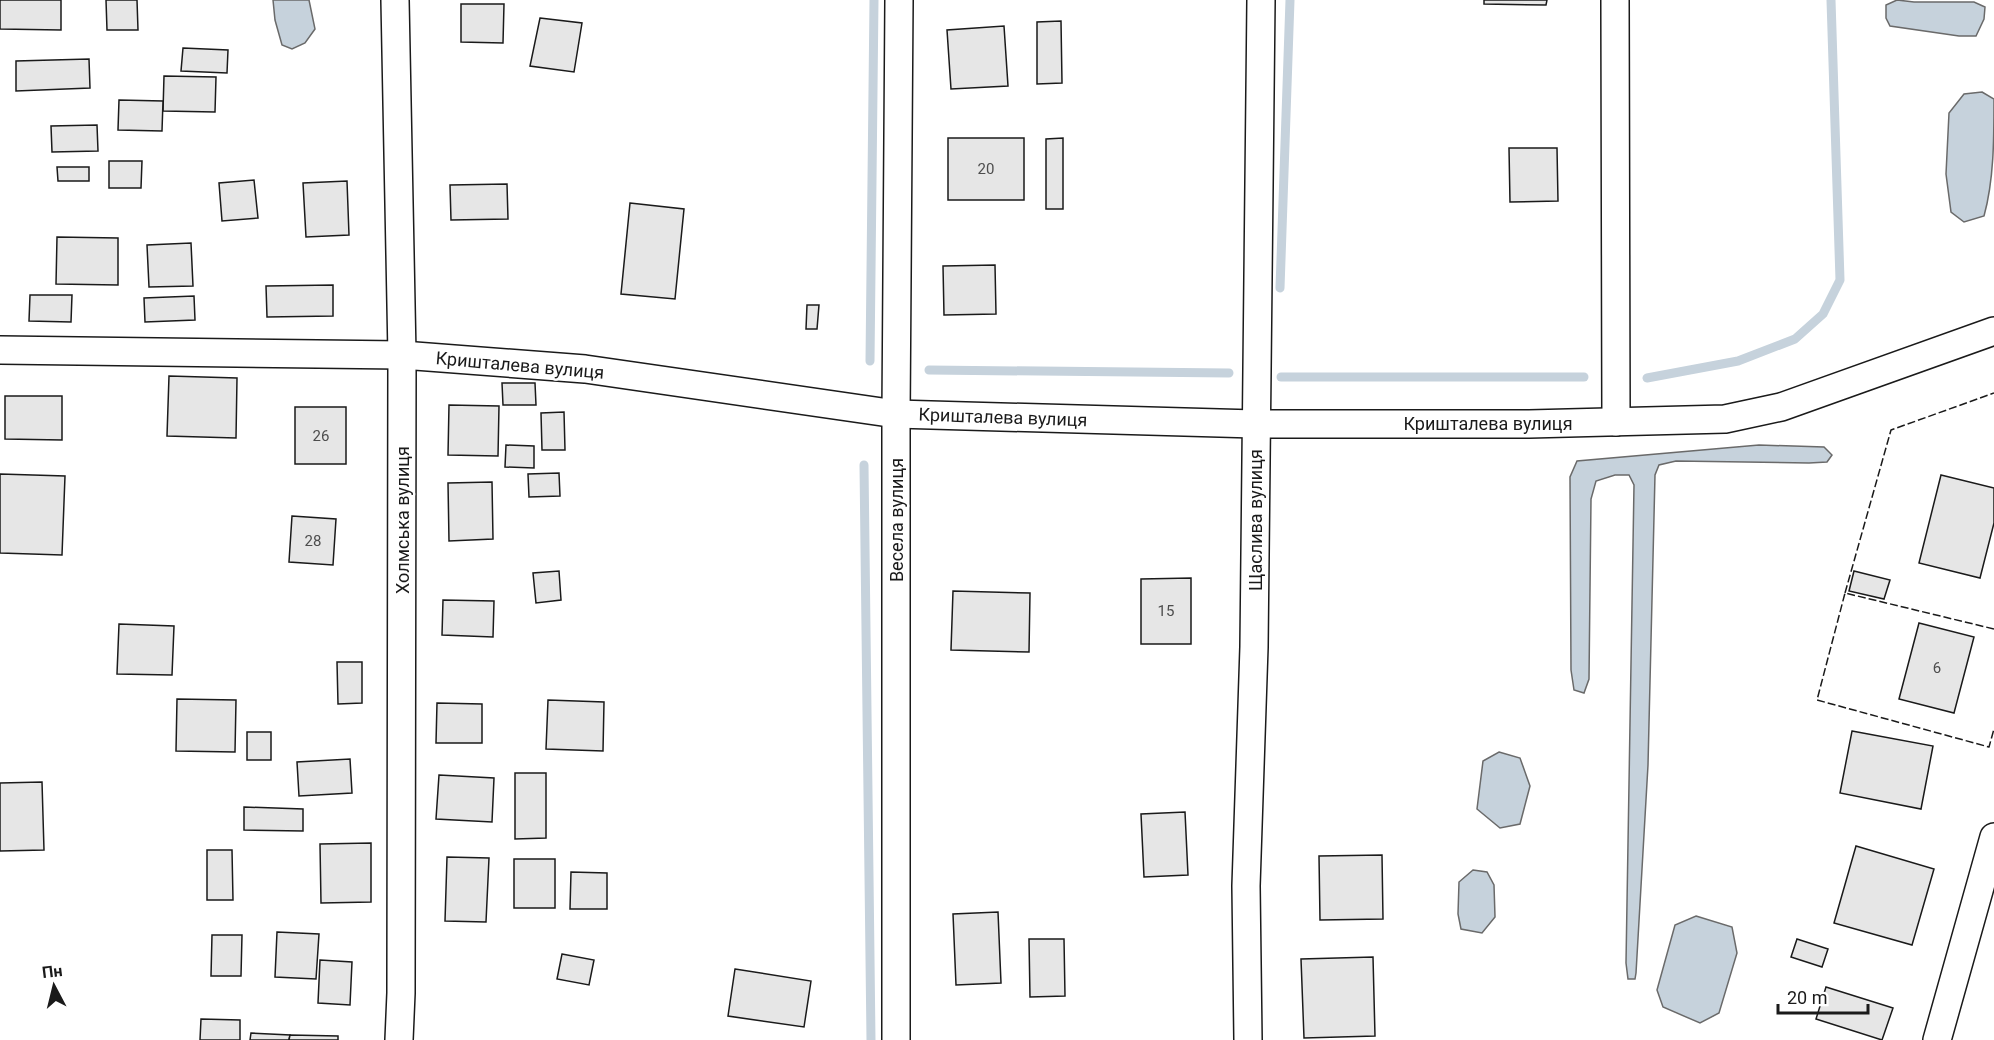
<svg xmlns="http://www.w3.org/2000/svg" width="1994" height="1040" font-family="Roboto,sans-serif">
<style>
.water{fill:#c6d2dc;stroke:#6a6a6a;stroke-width:1.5}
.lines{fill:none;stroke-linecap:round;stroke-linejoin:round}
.stream{stroke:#c6d2dc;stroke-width:9}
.building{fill:#e6e6e6;stroke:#1a1a1a;stroke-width:1.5}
.street-casing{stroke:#1a1a1a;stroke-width:30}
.street{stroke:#fff;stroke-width:27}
.fence{stroke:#1a1a1a;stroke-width:1.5;stroke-dasharray:8 3;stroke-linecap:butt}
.labels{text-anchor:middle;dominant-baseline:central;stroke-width:4.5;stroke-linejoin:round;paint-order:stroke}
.number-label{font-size:15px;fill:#4d4d4d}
.street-label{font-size:18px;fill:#1a1a1a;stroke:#fff}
</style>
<rect width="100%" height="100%" fill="#fff"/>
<!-- water -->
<g class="water">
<path d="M 273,0 L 309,0 L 315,29 L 305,43 L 292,49 L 282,45 L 275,20 Z"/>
<path d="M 1897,0 L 1914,2 L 1974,2 L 1985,7 L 1984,19 L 1976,36 L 1959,36 L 1890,26 L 1886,18 L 1886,5 Z"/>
<path d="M 1982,92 L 1994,99 C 1994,138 1994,180 1984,216 L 1964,222 L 1951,212 L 1946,174 L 1949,113 L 1964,94 Z"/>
<path d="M 1759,445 L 1824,447 L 1832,455 L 1827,462 L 1809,463 L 1676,461 L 1659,465 L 1655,475 L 1648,765 L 1636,973 L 1635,979 L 1628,979 L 1626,963 L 1634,485 L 1629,475 L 1615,475 L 1596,481 L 1591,499 L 1589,679 L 1584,693 L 1574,690 L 1571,670 L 1570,477 L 1577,461 Z"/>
<path d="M 1499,752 L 1520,758 L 1530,786 L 1520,824 L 1500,828 L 1477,809 L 1483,761 Z"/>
<path d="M 1473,870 L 1487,872 L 1494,885 L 1495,917 L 1482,933 L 1461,929 L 1458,914 L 1459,882 Z"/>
<path d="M 1696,916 L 1732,927 L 1737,953 L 1719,1013 L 1700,1023 L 1663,1007 L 1657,990 L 1675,925 Z"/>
</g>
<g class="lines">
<!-- stream -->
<g class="stream">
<path d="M 1280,288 L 1290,0"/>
<path d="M 870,361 L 874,0"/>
<path d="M 929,370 L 1229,373"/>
<path d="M 1281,377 L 1584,377"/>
<path d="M 1647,378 L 1738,361 L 1795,339 L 1823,314 L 1840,280 L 1831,0"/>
<path d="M 864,465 L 871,1040"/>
</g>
</g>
<!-- building -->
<g class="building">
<path d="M 0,0 L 61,0 L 61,30 L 0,29 Z"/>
<path d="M 106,0 L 137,0 L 138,30 L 107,30 Z"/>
<path d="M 1484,0 L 1547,0 L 1546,5 L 1484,4 Z"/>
<path d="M 461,4 L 504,4 L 503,43 L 461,42 Z"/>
<path d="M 540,18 L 582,23 L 574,72 L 530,66 Z"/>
<path d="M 1061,21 L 1062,83 L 1037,84 L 1037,22 Z"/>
<path d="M 1004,26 L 1008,86 L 951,89 L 947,30 Z"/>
<path d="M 183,48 L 228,50 L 227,73 L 181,71 Z"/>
<path d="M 89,59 L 90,88 L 16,91 L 16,61 Z"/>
<path d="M 164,76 L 216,77 L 215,112 L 163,111 Z"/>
<path d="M 119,100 L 163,101 L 162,131 L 118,130 Z"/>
<path d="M 97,125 L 98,151 L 52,152 L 51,126 Z"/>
<rect x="948" y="138" width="76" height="62"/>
<path d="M 1063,138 L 1063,209 L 1046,209 L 1046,139 Z"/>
<path d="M 1509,148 L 1557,148 L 1558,201 L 1510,202 Z"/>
<path d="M 109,161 L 142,161 L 141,188 L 109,188 Z"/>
<path d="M 57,167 L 89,167 L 89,181 L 58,181 Z"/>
<path d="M 254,180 L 258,218 L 222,221 L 219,183 Z"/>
<path d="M 347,181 L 349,235 L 306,237 L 303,183 Z"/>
<path d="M 507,184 L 508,219 L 451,220 L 450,185 Z"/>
<path d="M 630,203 L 684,209 L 675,299 L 621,294 Z"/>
<path d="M 57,237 L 118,238 L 118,285 L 56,284 Z"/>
<path d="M 191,243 L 193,286 L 149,287 L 147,245 Z"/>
<path d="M 995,265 L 996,314 L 944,315 L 943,266 Z"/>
<path d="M 333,285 L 333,316 L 267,317 L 266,286 Z"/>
<path d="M 30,295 L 72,295 L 71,322 L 29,321 Z"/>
<path d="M 194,296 L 195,320 L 145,322 L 144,298 Z"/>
<path d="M 807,305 L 819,305 L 817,329 L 806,329 Z"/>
<path d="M 169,376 L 237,378 L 236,438 L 167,436 Z"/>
<path d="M 502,383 L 535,383 L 536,405 L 503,405 Z"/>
<path d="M 5,396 L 62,396 L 62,440 L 5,439 Z"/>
<path d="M 449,405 L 499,406 L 498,456 L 448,455 Z"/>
<rect x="295" y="407" width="51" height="57"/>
<path d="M 564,412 L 565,450 L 542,450 L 541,413 Z"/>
<path d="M 506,445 L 534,446 L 534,468 L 505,467 Z"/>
<path d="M 559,473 L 560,496 L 529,497 L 528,474 Z"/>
<path d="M 0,474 L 65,476 L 62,555 L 0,553 Z"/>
<path d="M 1941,475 L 1994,488 L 1994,523 L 1980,578 L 1919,563 Z"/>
<path d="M 492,482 L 493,539 L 449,541 L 448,483 Z"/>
<path d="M 292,516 L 336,519 L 333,565 L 289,562 Z"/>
<path d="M 559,571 L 561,600 L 536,603 L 533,573 Z"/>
<path d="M 1854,571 L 1890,580 L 1884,599 L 1849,591 Z"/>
<path d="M 1191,578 L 1191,644 L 1141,644 L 1141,579 Z"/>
<path d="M 953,591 L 1030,593 L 1029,652 L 951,650 Z"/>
<path d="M 443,600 L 494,601 L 493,637 L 442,635 Z"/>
<path d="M 1919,623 L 1974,637 L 1954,713 L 1899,699 Z"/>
<path d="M 119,624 L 174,626 L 172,675 L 117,674 Z"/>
<path d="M 337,662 L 362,662 L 362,703 L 338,704 Z"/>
<path d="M 177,699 L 236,700 L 235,752 L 176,751 Z"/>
<path d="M 548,700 L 604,702 L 603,751 L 546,749 Z"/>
<path d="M 437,703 L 482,704 L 482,743 L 436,743 Z"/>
<path d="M 1852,731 L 1933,746 L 1921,809 L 1840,793 Z"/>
<rect x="247" y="732" width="24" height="28"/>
<path d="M 350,759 L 352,793 L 299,796 L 297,762 Z"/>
<path d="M 515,773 L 546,773 L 546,838 L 515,839 Z"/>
<path d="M 439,775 L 494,778 L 492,822 L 436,819 Z"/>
<path d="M 42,782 L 44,850 L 0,851 L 0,783 Z"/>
<path d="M 244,807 L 303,809 L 303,831 L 244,830 Z"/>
<path d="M 1185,812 L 1188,875 L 1144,877 L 1141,814 Z"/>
<path d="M 371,843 L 371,902 L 321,903 L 320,844 Z"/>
<path d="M 1856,846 L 1934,869 L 1912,945 L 1834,923 Z"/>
<path d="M 207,850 L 232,850 L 233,900 L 207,900 Z"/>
<path d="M 1382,855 L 1383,919 L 1320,920 L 1319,856 Z"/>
<path d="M 447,857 L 489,858 L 486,922 L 445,921 Z"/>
<rect x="514" y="859" width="41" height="49"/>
<path d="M 571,872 L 607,873 L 607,909 L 570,909 Z"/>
<path d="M 998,912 L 1001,983 L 956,985 L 953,914 Z"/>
<path d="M 277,932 L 319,934 L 316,979 L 275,977 Z"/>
<path d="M 212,935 L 242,935 L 241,976 L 211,976 Z"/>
<path d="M 1029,939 L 1064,939 L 1065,996 L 1030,997 Z"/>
<path d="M 1797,939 L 1828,949 L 1822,967 L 1791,957 Z"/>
<path d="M 562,954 L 594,960 L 589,985 L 557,979 Z"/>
<path d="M 1373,957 L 1375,1036 L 1304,1038 L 1301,959 Z"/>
<path d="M 320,960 L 352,962 L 350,1005 L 318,1003 Z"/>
<path d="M 735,969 L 811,981 L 804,1027 L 728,1016 Z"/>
<path d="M 1826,987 L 1893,1008 L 1882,1040 L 1816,1019 Z"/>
<path d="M 201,1019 L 240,1020 L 240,1040 L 200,1040 Z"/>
<path d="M 251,1033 L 290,1035 L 289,1040 L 250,1040 Z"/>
<path d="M 290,1035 L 338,1036 L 338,1040 L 289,1040 Z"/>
</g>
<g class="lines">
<!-- street casing -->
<g class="street-casing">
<g id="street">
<path d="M 395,0 L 402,355 L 401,993 L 399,1040"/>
<path d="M 1615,0 L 1616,422"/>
<path d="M 0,350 L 402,355 L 585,369 L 896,414 L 1255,424 L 1529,424 L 1725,419 L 1781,407 L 1994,331"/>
<path d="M 896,1040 L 896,414 L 899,0"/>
<path d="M 1248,1040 L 1246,886 L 1254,647 L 1261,0"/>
<path d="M 1937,1040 L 1994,837"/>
</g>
</g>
<!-- street -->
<use href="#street" class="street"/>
<!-- fence -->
<g class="fence">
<path d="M 1845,593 L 1891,430 L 1994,393"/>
<path d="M 1994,629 L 1845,593 L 1817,700 L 1989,747 L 1994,729"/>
</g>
</g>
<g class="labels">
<!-- number labels -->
<g class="number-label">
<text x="986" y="169">20</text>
<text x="321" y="436">26</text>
<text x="313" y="541">28</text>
<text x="1166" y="611">15</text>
<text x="1937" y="668">6</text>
</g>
<!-- street labels -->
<g class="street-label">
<text transform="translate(520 365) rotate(5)">Кришталева вулиця</text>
<text transform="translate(1003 417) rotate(2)">Кришталева вулиця</text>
<text x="1488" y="423">Кришталева вулиця</text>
<text transform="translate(402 520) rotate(-90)">Холмська вулиця</text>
<text transform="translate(896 520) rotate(-90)">Весела вулиця</text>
<text transform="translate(1255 520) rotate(-90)">Щаслива вулиця</text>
</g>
</g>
<!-- north arrow -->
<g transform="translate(54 986) rotate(353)" stroke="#ffffff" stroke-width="4.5" paint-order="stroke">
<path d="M0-4.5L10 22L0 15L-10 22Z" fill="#1a1a1a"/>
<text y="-9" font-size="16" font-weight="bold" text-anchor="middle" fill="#1a1a1a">Пн</text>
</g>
<!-- scale -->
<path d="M1778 1004v9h90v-9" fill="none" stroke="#1a1a1a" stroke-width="3"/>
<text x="1787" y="1004" font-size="18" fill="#1a1a1a" stroke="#ffffff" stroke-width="4.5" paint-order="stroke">20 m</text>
</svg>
